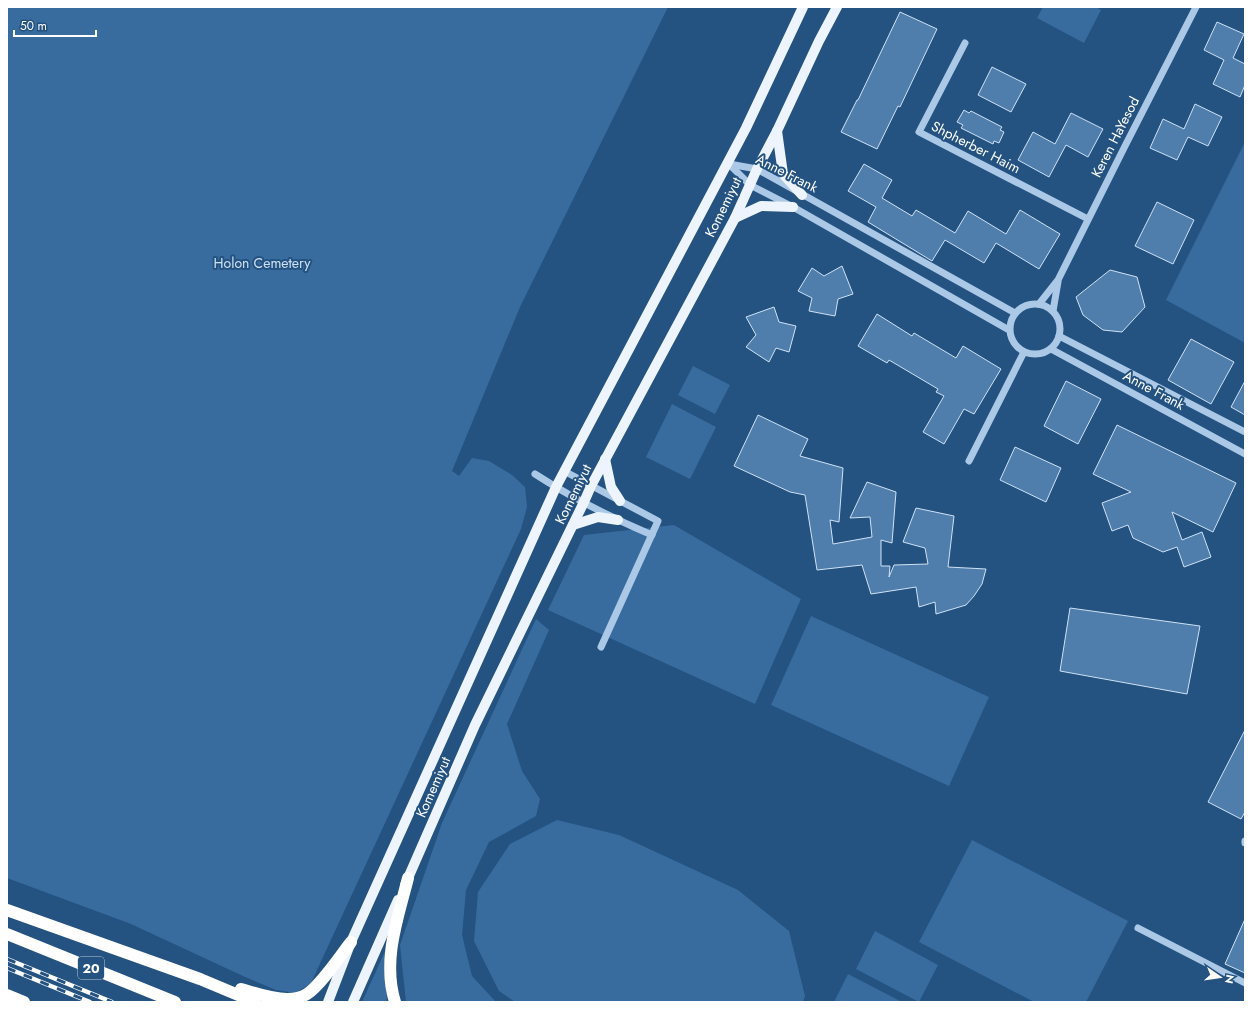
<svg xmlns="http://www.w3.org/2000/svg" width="1252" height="1009" font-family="Jost,sans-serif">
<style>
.green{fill:#386c9f}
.building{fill:#507eac;stroke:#cfe2f5}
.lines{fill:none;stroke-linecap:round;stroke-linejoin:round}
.minor{stroke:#abc9e7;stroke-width:7}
.major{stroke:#edf4fd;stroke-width:10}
.highway{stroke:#fff;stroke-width:12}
.rail-casing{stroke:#fff;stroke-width:4.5}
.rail{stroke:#245281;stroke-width:3;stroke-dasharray:9;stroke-linecap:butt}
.labels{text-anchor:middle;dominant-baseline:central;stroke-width:4;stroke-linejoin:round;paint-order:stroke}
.shield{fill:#245281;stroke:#bdcbd9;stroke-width:1}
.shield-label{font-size:13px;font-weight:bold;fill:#fff}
.street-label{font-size:14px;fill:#fff;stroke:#245281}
.park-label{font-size:14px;fill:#cfe2f5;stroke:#245281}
</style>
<rect width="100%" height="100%" fill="#245281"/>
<!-- green -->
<g class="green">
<path d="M 7,7 L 668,7 L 520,307 L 452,471 L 459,476 L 472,458 L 489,461 L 512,475 L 525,487 L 527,507 L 521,529 L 311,983 L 296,993 L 276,990 L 243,976 L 131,924 L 7,878 Z"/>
<path d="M 1043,7 L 1096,7 L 1101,10 L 1084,43 L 1037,18 Z"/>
<path d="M 1245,142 L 1245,343 L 1166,300 Z"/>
<path d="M 693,366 L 730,385 L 715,414 L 678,395 Z"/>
<path d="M 672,404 L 716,427 L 690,479 L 646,457 Z"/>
<path d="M 674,525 L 801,599 L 755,704 L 548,610 L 584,535 Z"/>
<path d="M 811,616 L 989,697 L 949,786 L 771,705 Z"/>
<path d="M 536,619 L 549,630 L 507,724 L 522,771 L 540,799 L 536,816 L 489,842 L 466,890 L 462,935 L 472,976 L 496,1002 L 406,1002 L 400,945 L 442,823 Z"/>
<path d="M 557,820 L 619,835 L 738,890 L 789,931 L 805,996 L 803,1002 L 515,1002 L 499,991 L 474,941 L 478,892 L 510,844 Z"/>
<path d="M 972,840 L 1128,921 L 1086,1002 L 1034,1002 L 919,942 Z"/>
<path d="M 875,931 L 938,965 L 919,1002 L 856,969 Z"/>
<path d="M 387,947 L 384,969 L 387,1002 L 362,1002 Z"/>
<path d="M 848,974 L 902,1002 L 834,1002 Z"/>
</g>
<!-- building -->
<g class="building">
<path d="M 900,12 L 937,29 L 900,107 L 898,106 L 877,149 L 841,132 L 857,100 L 858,100 Z"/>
<path d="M 1217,22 L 1244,34 L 1233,58 L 1245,64 L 1245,85 L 1240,97 L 1213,84 L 1224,60 L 1204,50 Z"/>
<path d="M 992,67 L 1026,84 L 1011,112 L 978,95 Z"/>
<path d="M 1195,104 L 1222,117 L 1208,146 L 1188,137 L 1177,160 L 1150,148 L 1163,119 L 1184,129 Z"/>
<path d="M 964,110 L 969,113 L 971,111 L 1002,127 L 1000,130 L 1004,132 L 999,143 L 994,141 L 993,144 L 961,128 L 963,125 L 957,122 Z"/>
<path d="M 1071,113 L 1103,129 L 1088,157 L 1066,145 L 1049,177 L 1018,160 L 1033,132 L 1055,144 Z"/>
<path d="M 864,164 L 892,180 L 882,198 L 912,216 L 916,210 L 955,233 L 968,211 L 1006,234 L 1020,210 L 1060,234 L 1039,269 L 996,243 L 984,263 L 945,240 L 932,261 L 868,222 L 876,207 L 848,191 Z"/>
<path d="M 1157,202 L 1194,220 L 1173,264 L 1135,246 Z"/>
<path d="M 842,266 L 853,294 L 838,299 L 835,316 L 809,311 L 812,298 L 798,291 L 812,268 L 824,276 Z"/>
<path d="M 1110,270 L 1137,277 L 1145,307 L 1122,332 L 1103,330 L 1083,315 L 1076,297 Z"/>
<path d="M 774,307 L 779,322 L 796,326 L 789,352 L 776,348 L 769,362 L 746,347 L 756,335 L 746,317 Z"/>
<path d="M 877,314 L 912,336 L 914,333 L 956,358 L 963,346 L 1001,369 L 974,414 L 964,409 L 944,444 L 923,432 L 944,396 L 936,392 L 938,389 L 889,360 L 887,363 L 858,346 Z"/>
<path d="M 1191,339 L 1234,362 L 1211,404 L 1168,380 Z"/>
<path d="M 1066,381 L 1101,399 L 1078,444 L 1044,426 Z"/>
<path d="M 1245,381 L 1245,415 L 1231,407 Z"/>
<path d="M 758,415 L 808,439 L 800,456 L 843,468 L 839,522 L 830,520 L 833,544 L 872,537 L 870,517 L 850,518 L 867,482 L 896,492 L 892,543 L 881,540 L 881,566 L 890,566 L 889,577 L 894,565 L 928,564 L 925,548 L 903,542 L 916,508 L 954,516 L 948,567 L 986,569 L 982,584 L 974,596 L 966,605 L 936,614 L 935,602 L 919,607 L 916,587 L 871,594 L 862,565 L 817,570 L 805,495 L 790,492 L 734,466 Z"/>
<path d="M 1117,425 L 1236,483 L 1213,532 L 1172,512 L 1182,540 L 1202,532 L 1211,557 L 1184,567 L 1177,547 L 1163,552 L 1133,538 L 1128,525 L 1112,531 L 1102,503 L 1131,492 L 1093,474 Z"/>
<path d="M 1015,447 L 1061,468 L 1046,502 L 1000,480 Z"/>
<path d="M 1070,608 L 1200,626 L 1187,694 L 1060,671 Z"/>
<path d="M 1245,730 L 1245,812 L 1241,819 L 1208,802 Z"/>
<path d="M 1245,919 L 1245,973 L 1225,964 Z"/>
</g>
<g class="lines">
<!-- minor -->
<g class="minor">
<path d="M 965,43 L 919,132 L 1088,219"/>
<path d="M 728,163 L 750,185 L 793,207 L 1009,330"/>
<path d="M 729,164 L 757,169 L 1015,313"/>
<circle cx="1035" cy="329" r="25"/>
<path d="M 1039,304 L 1058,280 L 1125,146 L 1196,7"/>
<path d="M 1053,311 L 1058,282"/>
<path d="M 1059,336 L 1245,432"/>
<path d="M 1051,349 L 1245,454"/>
<path d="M 969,461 L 1024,352"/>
<path d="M 564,471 L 658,521 L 601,647"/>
<path d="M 535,474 C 572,498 612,518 652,535"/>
<path d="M 1245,841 L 1245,843"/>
<path d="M 1138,928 L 1245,983"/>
</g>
<!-- major -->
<g class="major">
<path d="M 777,131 L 783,174 L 802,195"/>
<path d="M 735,218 L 761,206 L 793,207"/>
<path d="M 605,459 L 611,487 L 620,501"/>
<path d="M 573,525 L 598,517 L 618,520"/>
<path d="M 405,885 L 475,725 L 584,502 L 591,486 L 735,218 L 757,169 L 777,131 L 819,41 L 837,7"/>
<path d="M 328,1002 L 351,942 L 556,487 L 746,128 L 803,7"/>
<path d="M 353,1002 L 398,900"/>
</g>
<!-- highway -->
<g class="highway">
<path d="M 7,910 L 200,979 L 255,1002"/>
<path d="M 7,934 L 175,1002"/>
<path d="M 241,989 C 256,993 271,999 287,999 C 294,999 301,998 307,994 C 321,985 340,956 351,942"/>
<path d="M 7,995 L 24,1002"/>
<path d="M 395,1002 C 382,960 398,918 408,878"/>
</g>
<!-- rail casing -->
<g class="rail-casing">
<g id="rail">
<path d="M 7,959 L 112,1002"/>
<path d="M 7,968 L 90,1002"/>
</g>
</g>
<!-- rail -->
<use href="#rail" class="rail"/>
</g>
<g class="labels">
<!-- shield labels -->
<rect class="shield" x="78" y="957" width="26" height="22" rx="3"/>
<g class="shield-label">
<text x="91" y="968">20</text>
</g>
<!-- street labels -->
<g class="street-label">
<text transform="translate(1115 137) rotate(-63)">Keren HaYesod</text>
<text transform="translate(976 147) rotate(27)">Shpherber Haim</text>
<text transform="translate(787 173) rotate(27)">Anne Frank</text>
<text transform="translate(723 207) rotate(-64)">Komemiyut</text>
<text transform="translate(1154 390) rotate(28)">Anne Frank</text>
<text transform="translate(573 494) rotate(-64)">Komemiyut</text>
<text transform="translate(433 787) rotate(-66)">Komemiyut</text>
</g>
<!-- park labels -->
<g class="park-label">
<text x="262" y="263">Holon Cemetery</text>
</g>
</g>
<!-- border -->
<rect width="1252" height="1009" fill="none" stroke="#ffffff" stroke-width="16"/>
<!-- north arrow -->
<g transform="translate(1220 977) rotate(103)" stroke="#245281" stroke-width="3" paint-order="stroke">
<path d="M0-3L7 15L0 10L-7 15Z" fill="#ffffff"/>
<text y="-6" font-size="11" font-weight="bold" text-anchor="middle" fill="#ffffff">N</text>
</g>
<!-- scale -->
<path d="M14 30v6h82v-6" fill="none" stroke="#ffffff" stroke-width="2"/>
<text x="20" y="30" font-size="12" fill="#ffffff" stroke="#245281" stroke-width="3" paint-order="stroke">50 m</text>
</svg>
